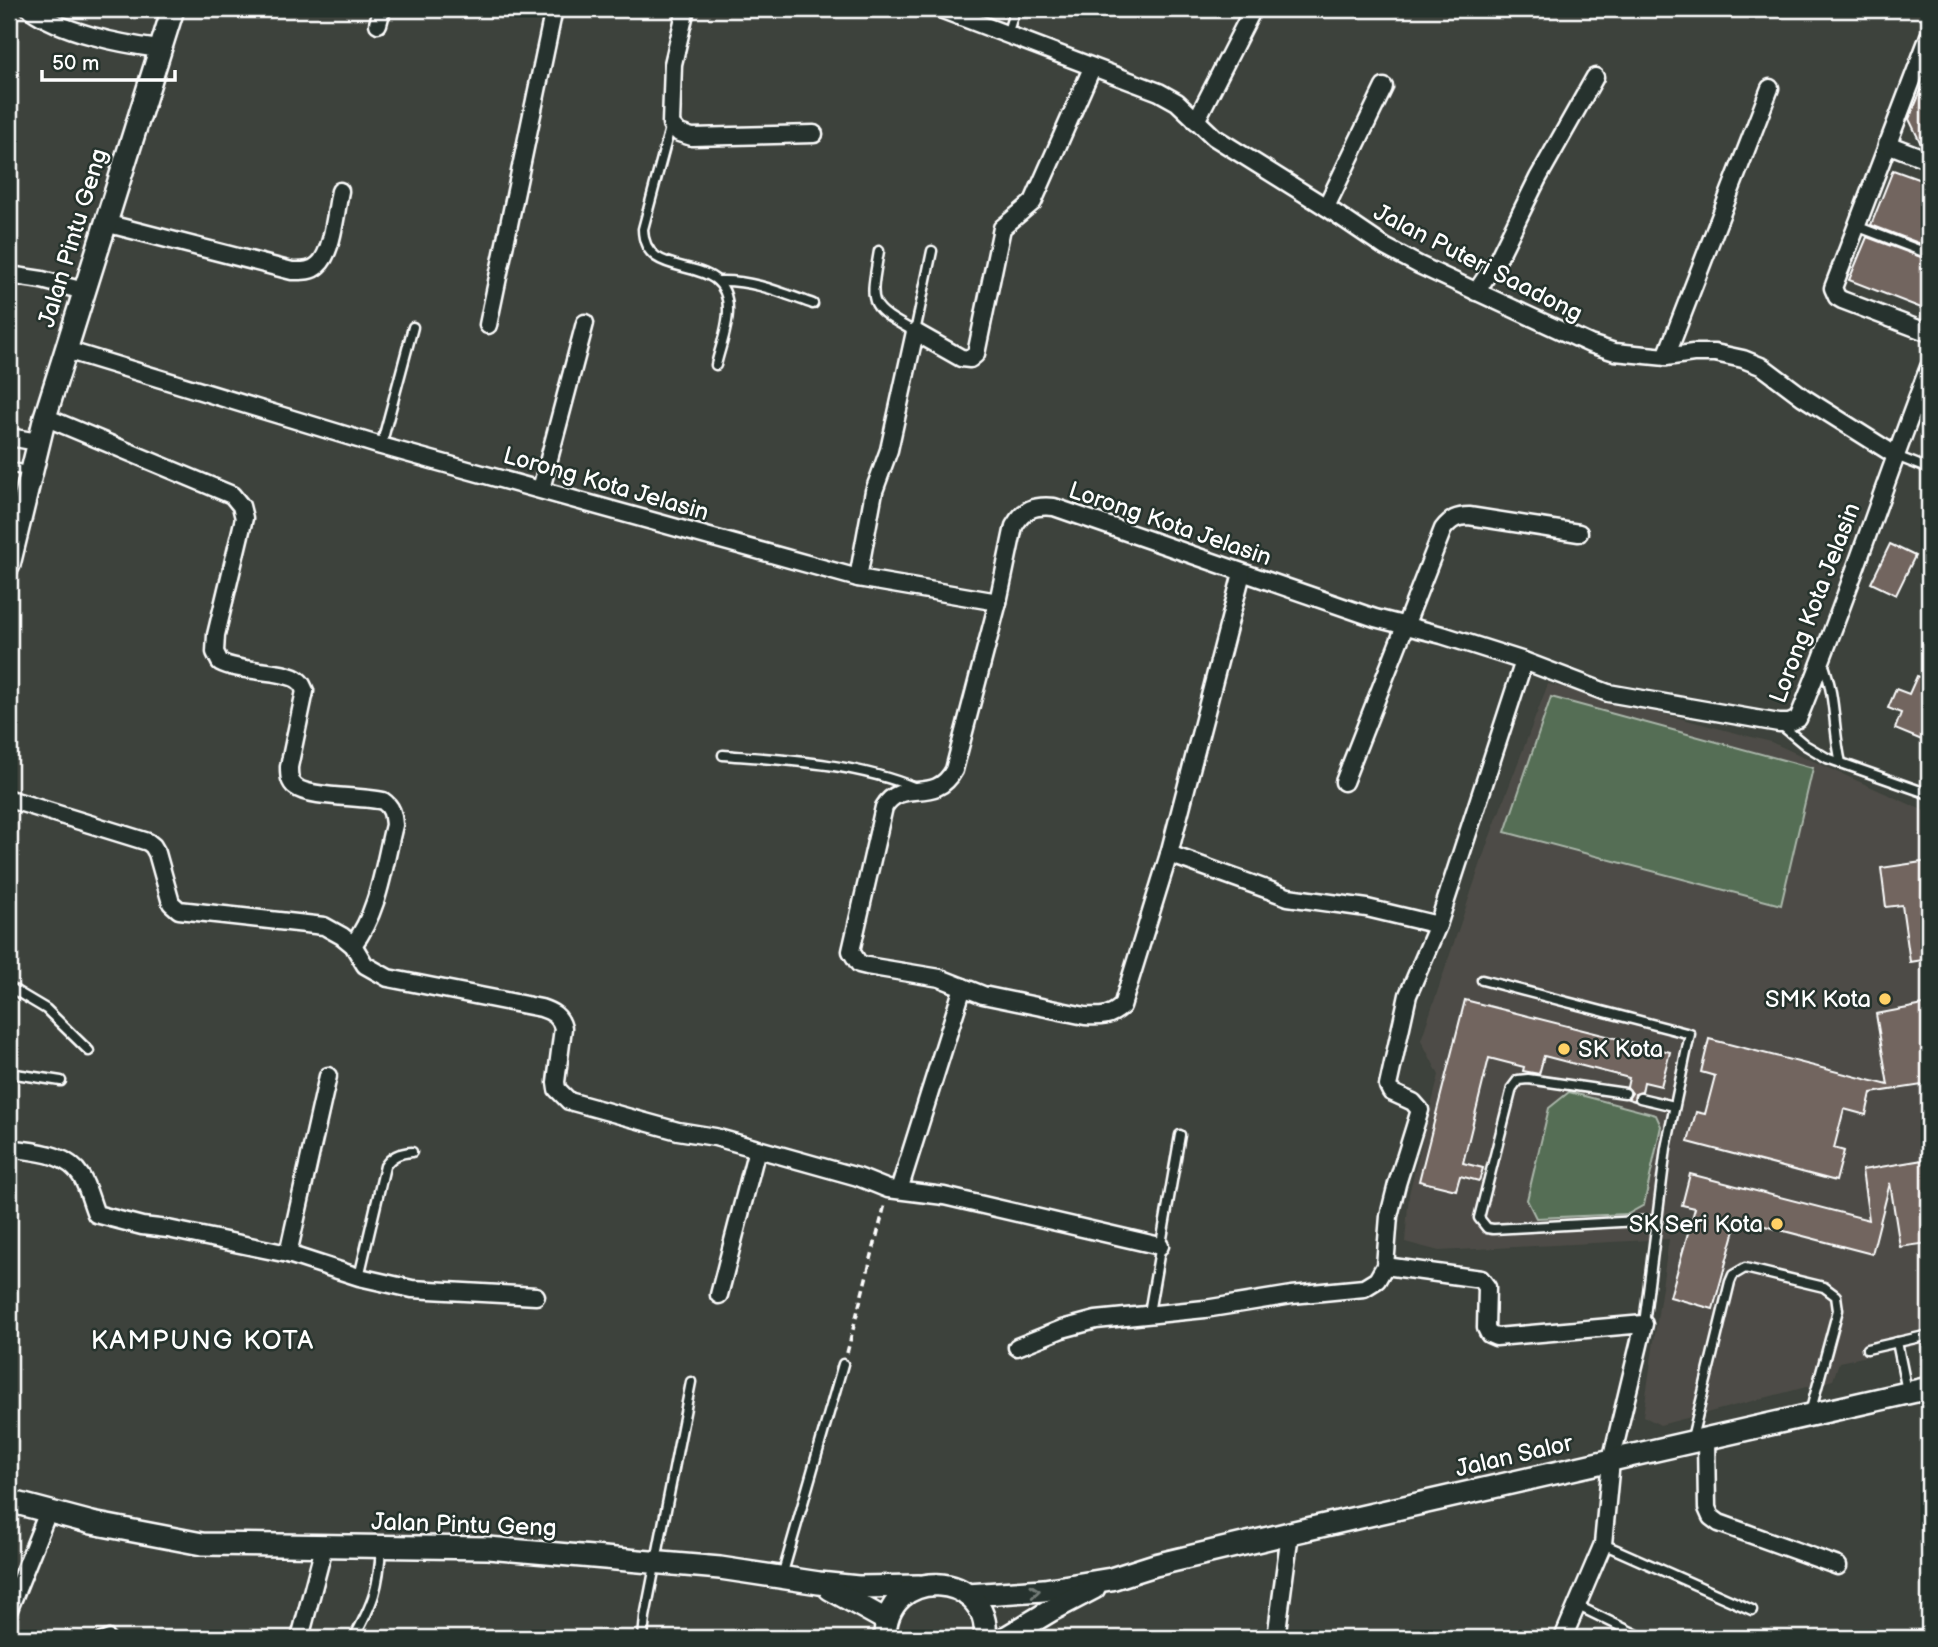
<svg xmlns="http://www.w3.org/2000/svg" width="1938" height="1647" font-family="'Balsamiq Sans',sans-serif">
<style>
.built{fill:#4d4c46}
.green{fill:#556e54;stroke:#aab6aa;stroke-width:2}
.building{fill:#72655f;stroke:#fff;stroke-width:2}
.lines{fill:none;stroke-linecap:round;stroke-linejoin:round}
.lane-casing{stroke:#fff;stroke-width:13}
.street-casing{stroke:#fff;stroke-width:21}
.secondary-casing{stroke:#fff;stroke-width:26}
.path{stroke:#fff;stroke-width:3.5;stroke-dasharray:7 5;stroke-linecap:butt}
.lane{stroke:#26332d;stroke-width:8}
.street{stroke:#26332d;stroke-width:16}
.secondary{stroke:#26332d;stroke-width:21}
.oneway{stroke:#727a76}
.poi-dot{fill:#ffd166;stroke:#26332d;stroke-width:2.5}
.labels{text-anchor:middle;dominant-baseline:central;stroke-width:5;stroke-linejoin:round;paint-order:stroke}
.street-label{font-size:24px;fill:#fff;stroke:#26332d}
.poi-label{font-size:24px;fill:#fff;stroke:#26332d;text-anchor:end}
.neighbourhood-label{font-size:26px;letter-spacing:2px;fill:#fff;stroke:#26332d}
</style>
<rect width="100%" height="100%" fill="#3d423c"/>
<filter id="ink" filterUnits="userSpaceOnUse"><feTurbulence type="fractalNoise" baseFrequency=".0143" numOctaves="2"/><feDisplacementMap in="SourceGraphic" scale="14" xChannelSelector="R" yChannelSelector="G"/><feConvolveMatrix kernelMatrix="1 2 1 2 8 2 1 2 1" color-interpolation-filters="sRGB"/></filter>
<g filter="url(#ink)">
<!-- built -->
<path class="built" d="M 1548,684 L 1771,742 L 1929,813 L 1929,1343 L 1839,1362 L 1833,1380 L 1660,1425 L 1643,1416 L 1669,1239 L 1439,1251 L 1405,1242 L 1409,1194 L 1439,1075 L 1421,1040 L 1489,839 Z"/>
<!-- green -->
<g class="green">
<path d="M 1551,697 L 1813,768 L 1781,905 L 1505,832 Z"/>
<path d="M 1569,1092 L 1656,1115 L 1661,1126 L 1644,1205 L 1628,1214 L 1536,1218 L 1527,1200 L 1549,1108 Z"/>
</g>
<!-- building -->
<g class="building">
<path d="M 1929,72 L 1929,149 L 1922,146 L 1909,119 Z"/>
<path d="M 1893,170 L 1929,183 L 1929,247 L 1871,225 Z"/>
<path d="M 1867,237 L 1929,260 L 1929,311 L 1849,280 Z"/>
<path d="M 1890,544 L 1915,556 L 1896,595 L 1871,583 Z"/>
<path d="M 1917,676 L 1929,681 L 1929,743 L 1895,729 L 1901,713 L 1888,708 L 1896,689 L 1909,694 Z"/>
<path d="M 1929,861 L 1929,959 L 1910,962 L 1902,905 L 1886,907 L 1881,868 Z"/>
<path d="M 1465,1000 L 1670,1052 L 1661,1086 L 1644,1082 L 1642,1092 L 1635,1094 L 1634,1101 L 1628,1099 L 1632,1093 L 1627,1087 L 1629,1078 L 1544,1056 L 1539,1074 L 1523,1071 L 1524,1067 L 1489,1058 L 1463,1163 L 1483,1168 L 1479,1181 L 1460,1176 L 1456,1190 L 1419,1181 Z"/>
<path d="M 1929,1004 L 1929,1084 L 1871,1093 L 1866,1115 L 1844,1109 L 1834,1148 L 1844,1151 L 1836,1181 L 1688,1142 L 1696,1112 L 1705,1114 L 1715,1076 L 1701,1072 L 1709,1039 L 1888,1085 L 1876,1014 Z"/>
<path d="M 1929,1159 L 1929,1243 L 1900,1247 L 1890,1183 L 1872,1254 L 1738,1219 L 1713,1309 L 1670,1297 L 1695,1208 L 1682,1205 L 1690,1174 L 1869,1220 L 1862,1170 Z"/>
</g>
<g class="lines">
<!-- lane casing -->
<g class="lane-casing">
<g id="lane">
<path d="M 1007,35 L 1015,9"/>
<path d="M 671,124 L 643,229 C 644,287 729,247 728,311 C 728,328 720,348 716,365"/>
<path d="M 1856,226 L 1929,254"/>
<path d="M 879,251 C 870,305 866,305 915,332 L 932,251"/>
<path d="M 720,281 C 753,280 782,293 813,304"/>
<path d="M 381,446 L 413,327"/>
<path d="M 1896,456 L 1929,469"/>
<path d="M 9,467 L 31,472"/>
<path d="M 1823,663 C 1836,696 1833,729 1841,763"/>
<path d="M 1781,725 L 1805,745 L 1827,758 L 1929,794"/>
<path d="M 723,755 C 787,760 855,763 916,788"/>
<path d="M 1482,980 L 1690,1034 L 1666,1148 L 1644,1324"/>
<path d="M 9,987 L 46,1009 L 89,1051"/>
<path d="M 9,1073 L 61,1081"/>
<path d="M 1625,1093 L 1528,1079 L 1518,1080 L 1512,1088 L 1479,1218 L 1487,1228 L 1493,1229 L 1657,1220"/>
<path d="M 1640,1098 L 1674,1106"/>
<path d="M 359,1277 L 385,1166 C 392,1156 399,1153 412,1152"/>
<path d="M 1149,1313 L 1180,1135"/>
<path d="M 1897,1342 L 1907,1391"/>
<path d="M 1867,1349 L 1929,1335"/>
<path d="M 1692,1438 L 1730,1282 L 1733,1275 L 1745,1268 L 1824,1287 L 1836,1296 L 1838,1310 L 1810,1413"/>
<path d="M 1603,1544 L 1752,1610"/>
<path d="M 782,1576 L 843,1364"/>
<path d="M 1576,1605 L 1644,1638"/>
<path d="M 100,1638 L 109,1635"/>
<path d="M 354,1638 C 373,1603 379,1588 381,1547"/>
<path d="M 643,1638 L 645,1617 L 691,1382"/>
</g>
</g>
<!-- street casing -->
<g class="street-casing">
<g id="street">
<path d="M 30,9 C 61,32 121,44 159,49"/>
<path d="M 686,9 L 673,64 L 671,124 L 679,133 L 692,137 L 814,134"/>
<path d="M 940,9 L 1159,92 L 1177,102 L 1214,137 L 1326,207 L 1385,247 L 1419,265 L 1590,344 L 1615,352 L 1666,357 L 1693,353 L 1715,353 L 1743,359 L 1763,367 L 1803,397 L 1895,455"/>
<path d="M 378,24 L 382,9"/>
<path d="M 1929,36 L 1833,288 L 1837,297 L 1842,300 L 1929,333"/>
<path d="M 1196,121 L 1253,9"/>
<path d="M 1887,144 L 1929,160"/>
<path d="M 1326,207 L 1384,87"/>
<path d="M 105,223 L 292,271 C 301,271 311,272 318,265 C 333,253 336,209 340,191"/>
<path d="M 9,275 L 42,280 L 84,291"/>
<path d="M 1476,292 L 1498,259 L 1538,178 L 1595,77"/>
<path d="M 488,325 L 554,9"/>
<path d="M 66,350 L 381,446 L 858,578 L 998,602 L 1014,526 C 1024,509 1034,505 1054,507 L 1375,618 L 1442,635 L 1524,661 L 1608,693 L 1779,723 L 1789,723 L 1798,719 C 1846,603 1884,483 1929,367"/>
<path d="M 1666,357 L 1770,88"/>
<path d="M 45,417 L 232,495 L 241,506 L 244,518 L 216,635 L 215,652 L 220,662 C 240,673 285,669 299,681 C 302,683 303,687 305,691 L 289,767 C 289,775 289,782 296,787 C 309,798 362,796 383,801 C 392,807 393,814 394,825 C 384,864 379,912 353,945"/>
<path d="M 9,437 L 38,442"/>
<path d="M 541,489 L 585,323"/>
<path d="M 858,578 L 874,491 L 889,450 L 915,332 L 961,358 L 970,359 L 976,354 L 1002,228 L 1033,202 L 1092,68"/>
<path d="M 998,602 L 954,770 C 935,806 902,777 884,807 L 851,951 L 859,964 L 867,966 L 940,978 L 983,995 L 1085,1016 C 1101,1017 1110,1017 1122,1006 L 1169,854 L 1242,573"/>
<path d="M 1344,782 L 1443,529 C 1451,519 1457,516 1469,516 L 1579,533"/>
<path d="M 9,799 L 148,842 L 153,846 L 157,853 L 171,903 L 179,910 L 324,926 L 342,936 L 353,945 L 365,965 L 388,978 L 541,1008 C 553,1012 560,1016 563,1028 L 556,1082 L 557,1089 L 569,1101 L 678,1131 L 715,1137 L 858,1177 L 888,1189 L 944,1196 L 1160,1246"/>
<path d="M 1169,854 L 1288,897 L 1367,908 L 1438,925"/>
<path d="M 9,1148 C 34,1152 66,1152 81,1176 C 88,1187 91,1202 96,1214 L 142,1226 L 168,1229 L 288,1254 L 359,1277 L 412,1289 L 536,1296"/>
<path d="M 899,1190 L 963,987"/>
<path d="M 288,1254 L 328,1076"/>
<path d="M 1385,1266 L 1481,1279 L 1487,1287 L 1486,1328 L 1489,1334 L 1496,1337 L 1644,1324 L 1611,1461 L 1603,1544 L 1563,1638"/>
<path d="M 719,1295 L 757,1149"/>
<path d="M 1017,1347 L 1062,1329 L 1096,1320 L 1205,1309 L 1292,1295 L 1364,1288 L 1377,1280 L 1385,1266 L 1389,1216 L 1397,1184 L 1420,1110 L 1413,1102 L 1391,1092 L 1388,1086 L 1408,995 L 1438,925 L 1524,661"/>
<path d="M 1706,1439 L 1707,1508 L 1711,1517 L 1719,1523 L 1838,1566"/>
<path d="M 9,1609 L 48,1512"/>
<path d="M 300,1638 L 324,1547"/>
<path d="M 1276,1638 L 1290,1533"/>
</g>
</g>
<!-- secondary casing -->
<g class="secondary-casing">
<g id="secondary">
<path d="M 9,565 L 45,417 L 173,9"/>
<path d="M 9,1501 L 92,1523 L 202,1544 L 488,1548 L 720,1568 L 819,1583 L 858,1587 L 919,1586"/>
<path d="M 830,1589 L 886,1620"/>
<path d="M 967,1595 L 1044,1590 L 1111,1579 L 1155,1565 L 1290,1533 L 1929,1388"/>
<path d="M 885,1638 C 885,1563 992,1571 985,1638"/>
<path d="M 1005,1638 L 1050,1611 L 1094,1588"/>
</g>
</g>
<!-- path -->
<path class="path" d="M 847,1353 L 885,1204"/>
<!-- lane -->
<use href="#lane" class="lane"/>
<!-- street -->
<use href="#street" class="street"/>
<!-- secondary -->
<use href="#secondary" class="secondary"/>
</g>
<!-- one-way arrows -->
<defs><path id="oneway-chevron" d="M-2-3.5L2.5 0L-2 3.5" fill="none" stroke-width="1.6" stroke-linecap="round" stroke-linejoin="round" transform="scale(1.75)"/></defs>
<use class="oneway" href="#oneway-chevron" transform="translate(1035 1591) rotate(-6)"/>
</g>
<!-- markers -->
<g class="poi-dot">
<circle cx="1885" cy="999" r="7"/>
<circle cx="1564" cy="1049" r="7"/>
<circle cx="1777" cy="1224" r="7"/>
</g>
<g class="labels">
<!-- street labels -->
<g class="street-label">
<text transform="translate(73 238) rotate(-73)">Jalan Pintu Geng</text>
<text transform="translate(1478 263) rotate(27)">Jalan Puteri Saadong</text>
<text transform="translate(606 484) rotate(16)">Lorong Kota Jelasin</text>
<text transform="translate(1170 524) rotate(19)">Lorong Kota Jelasin</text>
<text transform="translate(1815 603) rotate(-69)">Lorong Kota Jelasin</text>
<text transform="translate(1514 1456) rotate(-13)">Jalan Salor</text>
<text transform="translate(464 1525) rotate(2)">Jalan Pintu Geng</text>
</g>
<!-- poi labels -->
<g class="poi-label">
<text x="1871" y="999">SMK Kota</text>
<text x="1578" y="1049" text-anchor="start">SK Kota</text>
<text x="1763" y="1224">SK Seri Kota</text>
</g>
<!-- neighbourhood labels -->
<g class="neighbourhood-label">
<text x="203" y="1341">KAMPUNG KOTA</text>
</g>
</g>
<!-- margin -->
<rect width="1938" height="1647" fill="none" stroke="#26332d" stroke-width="35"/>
<rect x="18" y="18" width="1903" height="1612" fill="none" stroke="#fff" stroke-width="2.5" filter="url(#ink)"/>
<!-- scale -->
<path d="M42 70v10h133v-10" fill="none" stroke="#ffffff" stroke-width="3.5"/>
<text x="52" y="70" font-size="21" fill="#ffffff" stroke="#26332d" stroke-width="5" paint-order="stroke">50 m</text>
</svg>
